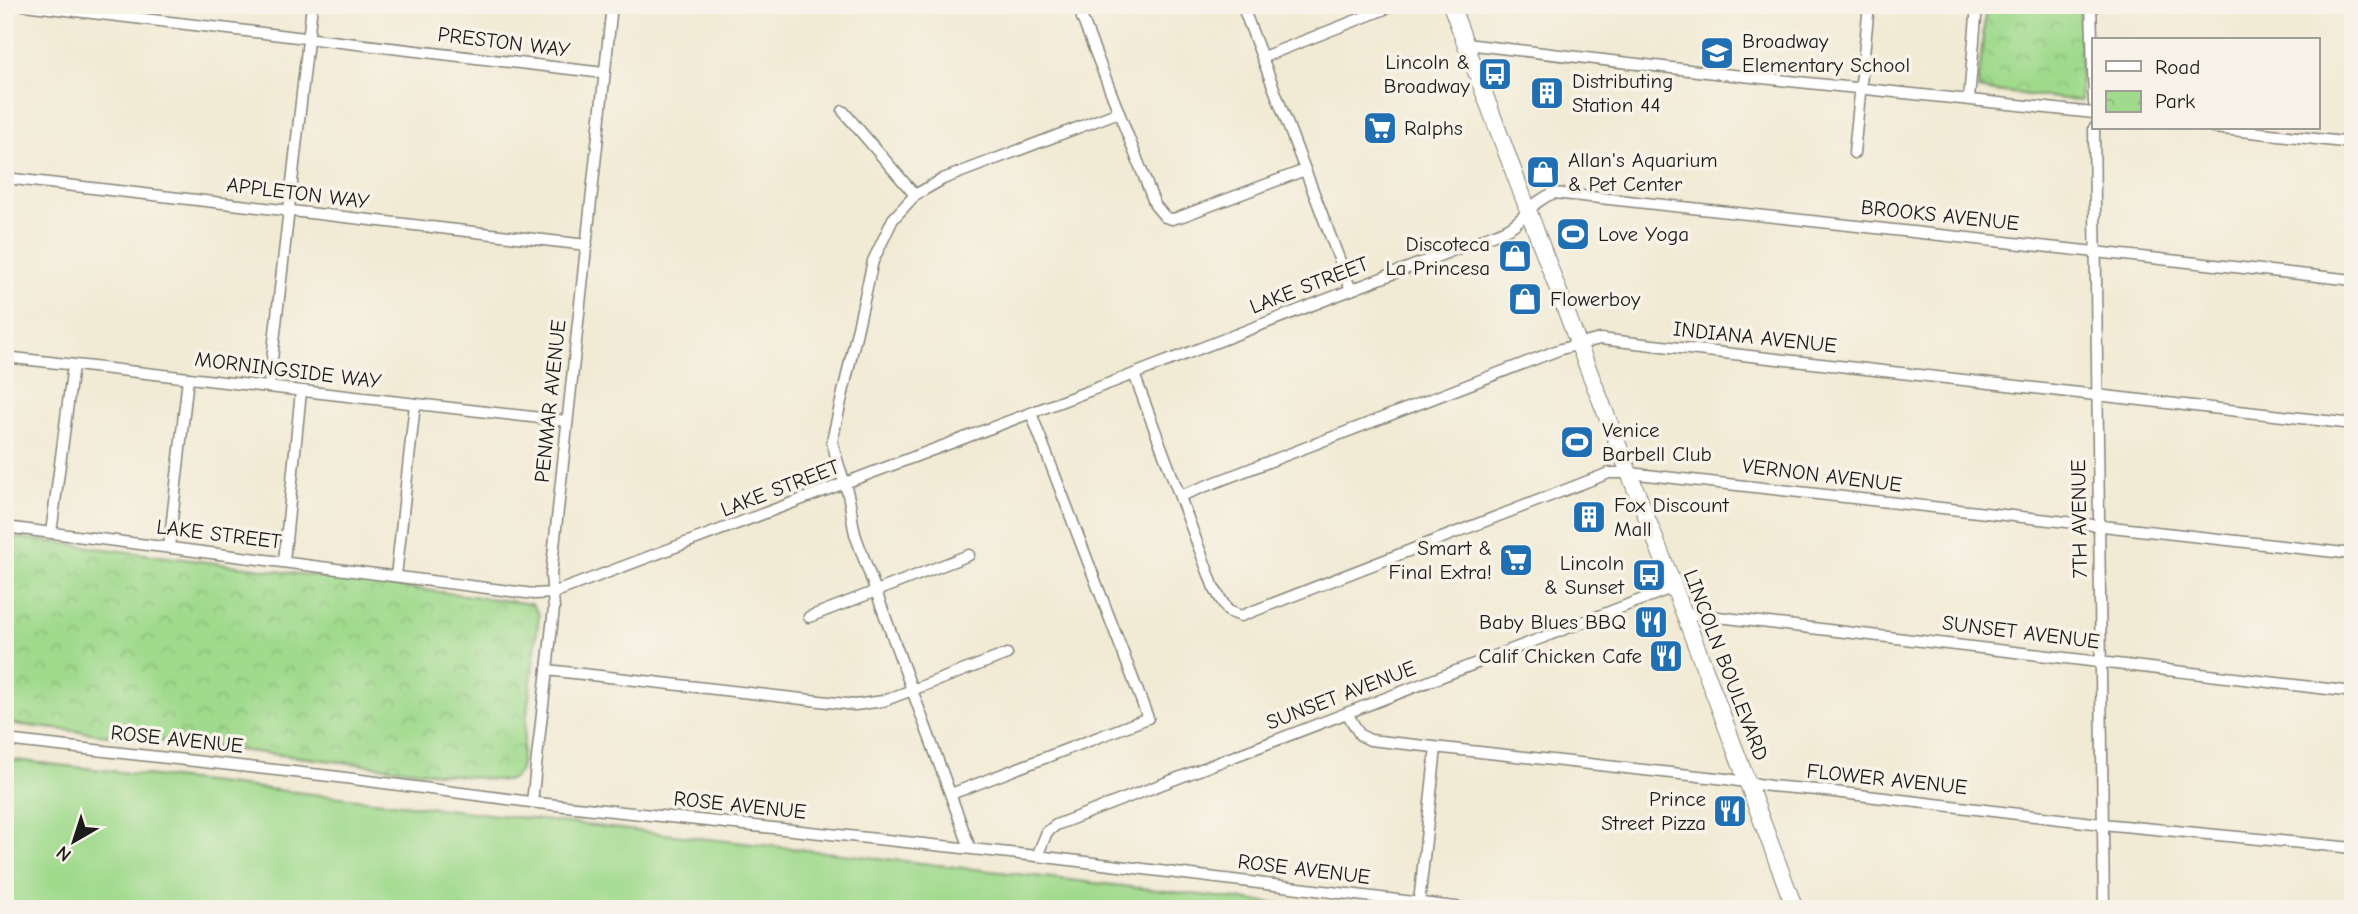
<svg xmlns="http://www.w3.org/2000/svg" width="2358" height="914" font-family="'Comic Neue',sans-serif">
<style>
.grass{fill:#a0da8d;stroke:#5e7b54;stroke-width:2}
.park{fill:url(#park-crowns);stroke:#5e7b54;stroke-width:2}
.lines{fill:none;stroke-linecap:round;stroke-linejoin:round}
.minor-casing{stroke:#868378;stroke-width:13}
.highway-casing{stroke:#868378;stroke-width:18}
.minor{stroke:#fff;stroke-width:10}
.highway{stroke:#fff;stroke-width:16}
.labels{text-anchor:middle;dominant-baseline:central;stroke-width:7;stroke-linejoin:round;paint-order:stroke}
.poi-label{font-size:21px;fill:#1c1c1c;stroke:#f7f3e8;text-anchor:start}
.street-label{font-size:21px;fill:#1c1c1c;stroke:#f7f3e8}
</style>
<defs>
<pattern id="park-crowns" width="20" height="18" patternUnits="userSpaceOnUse" patternTransform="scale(1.75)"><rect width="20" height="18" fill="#a0da8d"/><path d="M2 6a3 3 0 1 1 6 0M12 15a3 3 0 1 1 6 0" fill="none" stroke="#89ba79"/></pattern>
</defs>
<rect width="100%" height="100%" fill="#f7f3e8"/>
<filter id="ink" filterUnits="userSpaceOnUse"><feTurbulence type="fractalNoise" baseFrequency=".0143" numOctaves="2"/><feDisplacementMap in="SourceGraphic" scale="14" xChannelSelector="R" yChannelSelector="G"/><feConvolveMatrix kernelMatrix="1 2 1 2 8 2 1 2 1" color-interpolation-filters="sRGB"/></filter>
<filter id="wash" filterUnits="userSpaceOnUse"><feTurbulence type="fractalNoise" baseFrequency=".00686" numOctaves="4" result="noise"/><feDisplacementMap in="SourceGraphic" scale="28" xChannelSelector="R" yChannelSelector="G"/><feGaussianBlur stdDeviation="1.57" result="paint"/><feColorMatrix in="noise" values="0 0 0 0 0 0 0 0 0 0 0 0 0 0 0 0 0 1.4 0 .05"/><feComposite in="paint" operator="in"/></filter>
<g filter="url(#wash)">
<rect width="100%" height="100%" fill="#f1ead4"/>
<!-- grass -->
<path class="grass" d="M 5,759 L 1325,909 L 5,909 Z"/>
<!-- park -->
<g class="park">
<path d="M 1986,5 L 2080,5 L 2081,101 L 1978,89 Z"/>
<path d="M 5,536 L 532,604 L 539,615 L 520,770 L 514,778 L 506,781 L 5,723 Z"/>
</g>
</g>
<g filter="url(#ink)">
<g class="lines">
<!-- minor casing -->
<g class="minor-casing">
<g id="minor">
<path d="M 24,5 L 604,73"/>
<path d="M 1081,5 L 1082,18 L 1155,205 L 1165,217 L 1172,219 L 1180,217 L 1305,170"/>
<path d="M 1242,5 L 1351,290"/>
<path d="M 2091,5 L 2094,103"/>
<path d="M 1466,44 L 1723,74 L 2094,113"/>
<path d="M 1263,57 L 1395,5"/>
<path d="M 1969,99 L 1977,5"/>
<path d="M 843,111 L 915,195"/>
<path d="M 2094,128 L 2104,909"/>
<path d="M 2214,128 L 2353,143"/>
<path d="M 1854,153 L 1869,5"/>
<path d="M 5,178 L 587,245"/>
<path d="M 5,357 L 567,421"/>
<path d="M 1134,374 L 1214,588 L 1228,611 L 1241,616 L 1609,473 L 1629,473 L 2353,554"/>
<path d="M 269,386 L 312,5"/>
<path d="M 1180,496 L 1561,349 L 1600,339 L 2353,424"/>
<path d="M 5,527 L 534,594 L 553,593 L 1134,374 L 1480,240 C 1490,235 1503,232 1512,226 C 1528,215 1532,201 1554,193 L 2353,280"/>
<path d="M 51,533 L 73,365"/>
<path d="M 169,547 L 188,378"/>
<path d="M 284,561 L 301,391"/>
<path d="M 396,576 L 415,404"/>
<path d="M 1684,613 L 2353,692"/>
<path d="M 809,617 L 969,555"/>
<path d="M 547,670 L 855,705 L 883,701 L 1007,654"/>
<path d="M 1347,713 L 1360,735 L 1370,740 L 1726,779 L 1770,786 L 1817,790 L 2102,824 L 2353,848"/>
<path d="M 5,740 L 330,776 L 538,803 L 1037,856 L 1471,909"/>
<path d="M 951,794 L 1148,718 L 1031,413"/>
<path d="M 532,802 L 554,608 L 551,575 L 612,5"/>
<path d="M 970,848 L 856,537 C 852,525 852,512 849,499 C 845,480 836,461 832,441 L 873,261 L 893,219 L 915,195 L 943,179 L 1119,112"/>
<path d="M 1037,856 L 1047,832 L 1056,825 L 1674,587"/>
<path d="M 1419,903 L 1436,748"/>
</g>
</g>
<!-- highway casing -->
<g class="highway-casing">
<path id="highway" d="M 1451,5 L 1578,343 L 1674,587 L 1795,909"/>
</g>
<!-- minor -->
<use href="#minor" class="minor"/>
<!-- highway -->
<use href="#highway" class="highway"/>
</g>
</g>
<!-- icons -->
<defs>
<g id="school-square" transform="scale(1.75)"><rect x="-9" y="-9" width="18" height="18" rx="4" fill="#1f6fb2" stroke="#f7f3e8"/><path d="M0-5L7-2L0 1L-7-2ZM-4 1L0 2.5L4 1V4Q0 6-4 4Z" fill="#fff"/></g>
<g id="bus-square" transform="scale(1.75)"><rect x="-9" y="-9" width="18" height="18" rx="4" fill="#1f6fb2" stroke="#f7f3e8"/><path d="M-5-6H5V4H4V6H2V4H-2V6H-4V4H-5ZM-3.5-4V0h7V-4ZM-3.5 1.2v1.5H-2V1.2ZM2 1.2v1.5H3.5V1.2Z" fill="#fff"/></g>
<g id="building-square" transform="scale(1.75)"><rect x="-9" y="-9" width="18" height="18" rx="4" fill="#1f6fb2" stroke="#f7f3e8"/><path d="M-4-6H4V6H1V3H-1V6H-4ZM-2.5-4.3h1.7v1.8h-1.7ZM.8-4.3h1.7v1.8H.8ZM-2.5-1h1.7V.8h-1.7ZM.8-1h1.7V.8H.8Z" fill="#fff"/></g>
<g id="supermarket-square" transform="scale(1.75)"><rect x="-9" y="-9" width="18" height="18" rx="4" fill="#1f6fb2" stroke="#f7f3e8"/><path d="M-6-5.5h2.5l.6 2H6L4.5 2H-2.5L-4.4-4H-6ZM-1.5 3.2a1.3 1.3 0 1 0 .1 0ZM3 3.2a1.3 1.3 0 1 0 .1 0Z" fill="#fff"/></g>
<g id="shop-square" transform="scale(1.75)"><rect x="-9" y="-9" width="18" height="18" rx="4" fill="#1f6fb2" stroke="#f7f3e8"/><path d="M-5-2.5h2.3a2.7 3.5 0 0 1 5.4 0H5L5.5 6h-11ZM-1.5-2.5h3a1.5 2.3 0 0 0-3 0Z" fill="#fff"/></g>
<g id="stadium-square" transform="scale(1.75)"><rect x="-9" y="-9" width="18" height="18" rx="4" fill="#1f6fb2" stroke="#f7f3e8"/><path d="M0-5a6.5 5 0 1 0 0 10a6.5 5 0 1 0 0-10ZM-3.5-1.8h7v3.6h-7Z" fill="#fff"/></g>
<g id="restaurant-square" transform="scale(1.75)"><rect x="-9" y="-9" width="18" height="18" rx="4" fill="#1f6fb2" stroke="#f7f3e8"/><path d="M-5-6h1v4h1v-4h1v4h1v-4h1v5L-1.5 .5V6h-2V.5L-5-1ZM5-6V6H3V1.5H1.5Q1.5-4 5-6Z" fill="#fff"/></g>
</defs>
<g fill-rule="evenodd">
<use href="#school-square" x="1717" y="53"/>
<use href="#bus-square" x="1495" y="74"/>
<use href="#building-square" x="1547" y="93"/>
<use href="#supermarket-square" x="1380" y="128"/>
<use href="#shop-square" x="1543" y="172"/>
<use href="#stadium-square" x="1573" y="234"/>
<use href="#shop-square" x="1515" y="256"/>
<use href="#shop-square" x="1525" y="299"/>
<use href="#stadium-square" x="1577" y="442"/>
<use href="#building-square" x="1589" y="517"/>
<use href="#supermarket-square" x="1516" y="560"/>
<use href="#bus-square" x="1649" y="575"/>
<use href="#restaurant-square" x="1651" y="622"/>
<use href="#restaurant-square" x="1666" y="656"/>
<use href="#restaurant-square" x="1730" y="811"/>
</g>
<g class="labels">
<!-- poi labels -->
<g class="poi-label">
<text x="1742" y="41">Broadway<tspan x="1742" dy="24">Elementary School</tspan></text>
<text x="1470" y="62" text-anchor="end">Lincoln &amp;<tspan x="1470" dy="24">Broadway</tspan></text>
<text x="1572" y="81">Distributing<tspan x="1572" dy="24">Station 44</tspan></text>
<text x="1404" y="128">Ralphs</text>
<text x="1568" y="160">Allan's Aquarium<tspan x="1568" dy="24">&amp; Pet Center</tspan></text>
<text x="1598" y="234">Love Yoga</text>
<text x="1490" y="244" text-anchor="end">Discoteca<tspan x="1490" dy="24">La Princesa</tspan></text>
<text x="1550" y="299">Flowerboy</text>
<text x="1602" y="430">Venice<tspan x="1602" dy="24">Barbell Club</tspan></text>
<text x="1614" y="505">Fox Discount<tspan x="1614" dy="24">Mall</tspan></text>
<text x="1492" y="548" text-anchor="end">Smart &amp;<tspan x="1492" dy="24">Final Extra!</tspan></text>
<text x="1624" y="563" text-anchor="end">Lincoln<tspan x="1624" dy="24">&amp; Sunset</tspan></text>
<text x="1626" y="622" text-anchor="end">Baby Blues BBQ</text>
<text x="1642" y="656" text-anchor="end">Calif Chicken Cafe</text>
<text x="1706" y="799" text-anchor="end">Prince<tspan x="1706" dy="24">Street Pizza</tspan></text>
</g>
<!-- street labels -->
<g class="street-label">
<text transform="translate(504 42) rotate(7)">PRESTON WAY</text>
<text transform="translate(298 193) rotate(7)">APPLETON WAY</text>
<text transform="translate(1940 215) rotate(6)">BROOKS AVENUE</text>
<text transform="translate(1309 285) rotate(-21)">LAKE STREET</text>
<text transform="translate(1755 337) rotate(6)">INDIANA AVENUE</text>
<text transform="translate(288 370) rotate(7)">MORNINGSIDE WAY</text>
<text transform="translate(550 401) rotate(-84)">PENMAR AVENUE</text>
<text transform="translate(1822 475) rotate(7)">VERNON AVENUE</text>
<text transform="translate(780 488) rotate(-21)">LAKE STREET</text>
<text transform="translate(2079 519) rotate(-91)">7TH AVENUE</text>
<text transform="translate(219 534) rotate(7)">LAKE STREET</text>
<text transform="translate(2021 632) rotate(7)">SUNSET AVENUE</text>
<text transform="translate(1726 665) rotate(69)">LINCOLN BOULEVARD</text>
<text transform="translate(1341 695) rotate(-21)">SUNSET AVENUE</text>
<text transform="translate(177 739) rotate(6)">ROSE AVENUE</text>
<text transform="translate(1887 779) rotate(6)">FLOWER AVENUE</text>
<text transform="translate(740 805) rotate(6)">ROSE AVENUE</text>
<text transform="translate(1304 869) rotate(7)">ROSE AVENUE</text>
</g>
</g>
<!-- margin -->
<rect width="2358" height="914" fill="none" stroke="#f7f3e8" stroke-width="28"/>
<!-- legend -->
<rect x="2092" y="38" width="228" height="91" fill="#f7f3e8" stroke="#9f9d96" stroke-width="2"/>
<rect x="2106" y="61" width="35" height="10" fill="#ffffff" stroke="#9f9d96" stroke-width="2"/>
<text x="2155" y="74" font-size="21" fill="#1c1c1c">Road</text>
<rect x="2106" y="91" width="35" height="21" fill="url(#park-crowns)" stroke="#9f9d96" stroke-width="2"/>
<text x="2155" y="108" font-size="21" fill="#1c1c1c">Park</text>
<!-- north arrow -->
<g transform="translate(74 841) rotate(219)" stroke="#f7f3e8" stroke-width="5" paint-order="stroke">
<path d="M0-5L12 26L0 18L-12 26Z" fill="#1c1c1c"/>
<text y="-10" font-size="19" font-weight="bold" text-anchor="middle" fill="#1c1c1c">N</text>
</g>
</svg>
